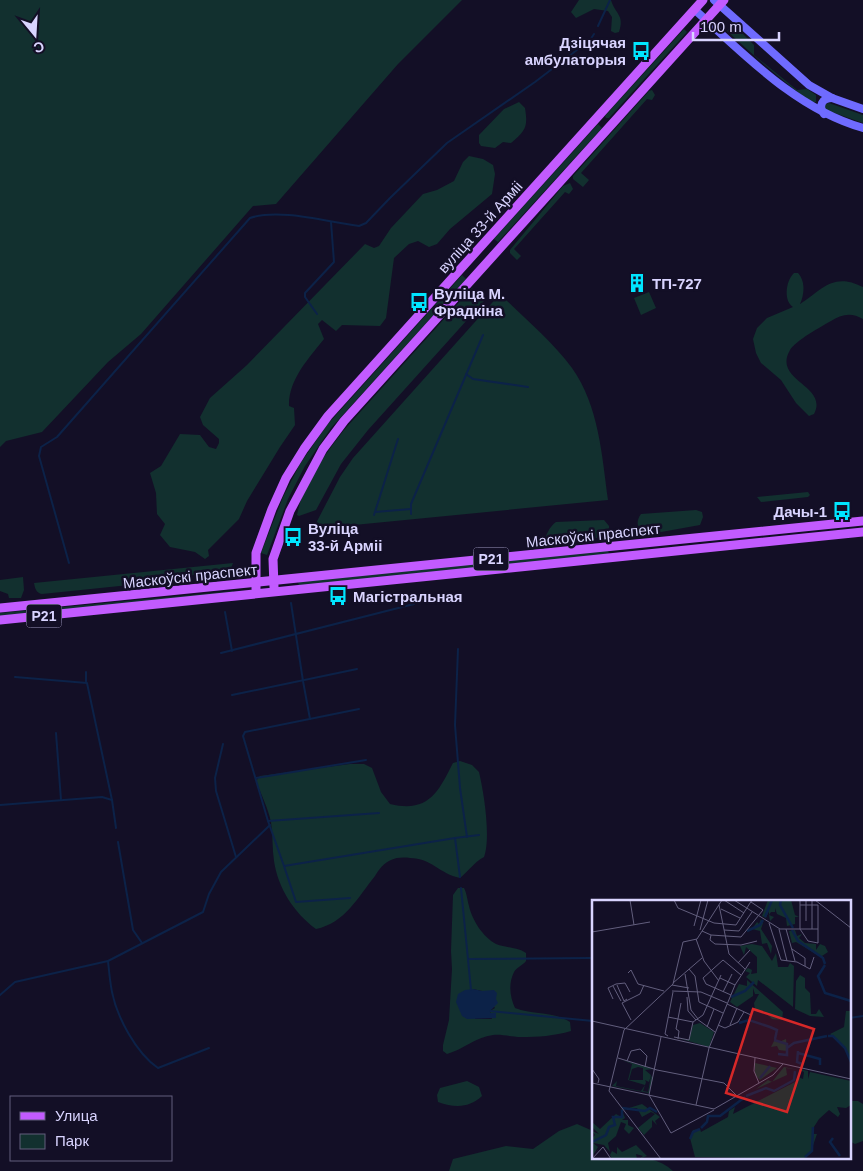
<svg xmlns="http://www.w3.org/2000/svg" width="863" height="1171" font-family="Arial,sans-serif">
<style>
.green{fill:#12302f;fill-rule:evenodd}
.water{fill:#0c2248}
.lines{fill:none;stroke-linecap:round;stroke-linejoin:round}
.stream{stroke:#0c2248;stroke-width:2}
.secondary{stroke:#6f6bff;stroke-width:8}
.primary{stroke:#c25bff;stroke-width:9}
.labels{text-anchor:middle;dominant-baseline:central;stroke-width:5;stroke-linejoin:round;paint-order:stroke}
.shield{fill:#130f26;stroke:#9e99be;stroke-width:1}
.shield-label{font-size:14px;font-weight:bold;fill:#d9d4ff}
.poi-label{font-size:15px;font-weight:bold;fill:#d9d4ff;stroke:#130f26;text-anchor:start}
.street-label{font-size:15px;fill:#d9d4ff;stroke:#130f26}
.inset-river{fill:none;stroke:#0c2248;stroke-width:2.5}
.inset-road{fill:none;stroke:#625e7d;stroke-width:1}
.view{fill:#d62828;fill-opacity:0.15;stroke:#d62828;stroke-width:2.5}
.inset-edge{fill:none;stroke:#d9d4ff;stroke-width:2.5}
</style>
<rect width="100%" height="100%" fill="#130f26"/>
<!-- green -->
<g class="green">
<path d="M 0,0 L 462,0 L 398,64 L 276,204 L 253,206 L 141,334 L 108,362 L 42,432 L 6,441 L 0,447 Z"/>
<path d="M 579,0 L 611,0 C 615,14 625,15 619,32 L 615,33 L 611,31 L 612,17 L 608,11 L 594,9 L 576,18 L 571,12 Z"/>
<path d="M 733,24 L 754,45 L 754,55 L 797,90 L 807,89 L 816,95 L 816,102 L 811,102 C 781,80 754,56 727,31 Z"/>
<path d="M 684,29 L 687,32 L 609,118 L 606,118 L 605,116 Z"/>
<path d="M 652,90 L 655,95 L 652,100 L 647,99 L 581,173 L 589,180 L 583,187 L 573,179 L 573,176 L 649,91 Z"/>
<path d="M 519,102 L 525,108 C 528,127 526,130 511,143 L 503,142 L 495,148 L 481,146 L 479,143 L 479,135 L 504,109 Z"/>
<path d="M 829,103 L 863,115 L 863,123 L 826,110 L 824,107 L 826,104 Z"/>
<path d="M 598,124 L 602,128 L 498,242 L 494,239 Z"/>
<path d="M 469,156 L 483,159 L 493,165 L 495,174 L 492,194 L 450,229 L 437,244 L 429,247 L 418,241 L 409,244 L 394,258 L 386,318 L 380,326 L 342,325 L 336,331 L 322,320 L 318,324 L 324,339 C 309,358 288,380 289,406 L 294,408 L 295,425 L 280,447 L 247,501 L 239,519 L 208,550 L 209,556 L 205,559 L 195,552 L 170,547 L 160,535 L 165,524 L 157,514 L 156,493 L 150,473 L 161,466 L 180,434 L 200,435 L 209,447 L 216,449 L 219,443 L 219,439 L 203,425 L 200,417 L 210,398 L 247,365 L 365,244 L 374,248 L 379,246 L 391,228 L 423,194 L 437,190 L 454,181 L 463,162 Z"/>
<path d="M 570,183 L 573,189 L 569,194 L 565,192 L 514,249 L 521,256 L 517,260 L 510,253 L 510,250 L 563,186 Z"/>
<path d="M 794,273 L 798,273 C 806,282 804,295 800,304 C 823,289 833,272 863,287 L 863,319 C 852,312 841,314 831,321 C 822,326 795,341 790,350 C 772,381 829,385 814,414 L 809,416 L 796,403 L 781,380 L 761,363 L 756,353 L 753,339 L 757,328 L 767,318 L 793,307 C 783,301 786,280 794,273 Z"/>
<path d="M 462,275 L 466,279 L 331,428 L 305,466 L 288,499 L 267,555 L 261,553 L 283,497 L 300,464 L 327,425 Z"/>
<path d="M 472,288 L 485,300 L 368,430 L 341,464 L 316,510 L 299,516 L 297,515 C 303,483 325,455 344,430 Z"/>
<path d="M 649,292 L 656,308 L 641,315 L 634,298 Z"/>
<path d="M 500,294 C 524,318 552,341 572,368 C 599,406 602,456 608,500 L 313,529 L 340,477 L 353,458 Z"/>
<path d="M 808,492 L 810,495 L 808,497 L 761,502 L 757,497 Z"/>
<path d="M 696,510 L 702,512 L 703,517 L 700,525 L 650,534 L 641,534 C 637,526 636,521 641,514 Z"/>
<path d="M 604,520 L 609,526 L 609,533 L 605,537 L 578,540 L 576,536 L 570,536 L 564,544 L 560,544 L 557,540 L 553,539 L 550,544 L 545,544 C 544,537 550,526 556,522 Z"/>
<path d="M 608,550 L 609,555 L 299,586 L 298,582 Z"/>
<path d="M 233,563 L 230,571 L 198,574 L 168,581 L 42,594 C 36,593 35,588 34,583 Z"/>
<path d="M 23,577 L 24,590 L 21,598 L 9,598 L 8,594 L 0,591 L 0,580 Z"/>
<path d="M 233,591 L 233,594 L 0,616 L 0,613 Z"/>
<path d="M 460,761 L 472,765 L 479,772 C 484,793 491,838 484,857 C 473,863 469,871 460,878 C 440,874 431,858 410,858 C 405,857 396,857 391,860 C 384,863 379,869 375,876 C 358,897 345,923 316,929 C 294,913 278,888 274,861 C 272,848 273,835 271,822 C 268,808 261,794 256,781 L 260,776 L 350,764 L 364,764 L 372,768 L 381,792 L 390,804 C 428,813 438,793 453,763 Z"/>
<path d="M 458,888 L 464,888 C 467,894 467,899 469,906 C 472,920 483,937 496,944 C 506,948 517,947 526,953 L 526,961 C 523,965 517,967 514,972 C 508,984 510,997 515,1008 C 533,1015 553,1011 570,1022 L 571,1031 C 554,1036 538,1037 521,1037 C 512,1037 502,1034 493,1035 C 476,1037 462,1050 447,1054 L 443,1051 L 443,1045 L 449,1020 L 452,969 L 451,951 L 453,895 ZM 473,989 L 482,991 L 495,1008 L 490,1011 L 492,1019 L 475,1019 Z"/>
<path d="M 467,1081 L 479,1087 L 482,1096 C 469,1108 455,1108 438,1102 L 437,1095 L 440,1088 Z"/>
<path d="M 849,1101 L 858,1101 L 863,1104 L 863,1141 L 855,1144 L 849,1141 Z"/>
<path d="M 577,1124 L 593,1131 L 593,1157 C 619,1157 652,1151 673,1171 L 449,1171 L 453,1159 L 506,1146 L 533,1149 L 559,1131 Z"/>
</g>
<!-- water -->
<path class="water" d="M 473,989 L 482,991 L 494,990 L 497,993 L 496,999 L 498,1003 L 490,1011 L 490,1013 L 496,1013 L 496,1018 L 467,1019 L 462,1016 L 456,1002 L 458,994 L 465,990 Z"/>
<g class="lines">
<!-- stream -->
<g class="stream">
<path d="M 598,26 L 610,0"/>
<path d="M 317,314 L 305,297 L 305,293 L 334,262 L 331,222"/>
<path d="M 466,374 L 473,379 L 528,387"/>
<path d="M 375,512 L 411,509"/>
<path d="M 411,514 L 411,504 L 483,335"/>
<path d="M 374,515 L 398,439"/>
<path d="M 69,563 L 39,456 L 41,447 L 57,437 L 250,218 C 280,208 327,222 359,226 L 366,223 L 390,198 L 447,143 L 535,82 L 590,40 L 594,34"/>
<path d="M 291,603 L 303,681 L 310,719"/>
<path d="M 225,612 L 232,651"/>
<path d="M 458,649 L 455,725 L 460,788 L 467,837"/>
<path d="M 221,653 L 414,604 L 418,595"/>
<path d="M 86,672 L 86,682"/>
<path d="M 15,677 L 87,683 L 112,800 L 116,828"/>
<path d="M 232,695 L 357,669"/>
<path d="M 359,709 L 245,732 L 243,736 L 268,821 L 284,866 L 455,838 L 460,877"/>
<path d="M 56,733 L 61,800"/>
<path d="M 223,744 L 215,778 L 216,791 L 236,857"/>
<path d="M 256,778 L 366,760"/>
<path d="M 0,805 L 102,797 L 112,800"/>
<path d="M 268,821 L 379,813"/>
<path d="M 455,838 L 479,835"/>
<path d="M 118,842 L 133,930 L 142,943"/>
<path d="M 284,866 L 296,902 L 350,898"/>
<path d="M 461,888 L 471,990"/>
<path d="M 469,959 L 590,958"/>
<path d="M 108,961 C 109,971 110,982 112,992 C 117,1017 136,1053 158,1068 L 209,1048"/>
<path d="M 0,995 L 15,982 L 108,961 L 203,912 L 209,894 L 221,872 L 270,825"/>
<path d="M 490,1011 L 593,1021"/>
<path d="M 849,1018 L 863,1016"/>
</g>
<!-- secondary -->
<g class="secondary">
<path d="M 714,0 L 809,85 L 832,98 L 863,109"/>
<path d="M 695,10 C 745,55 796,109 863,128"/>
<path d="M 824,114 C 818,106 822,98 832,98"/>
</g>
<!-- primary -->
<g class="primary">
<path d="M 274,587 L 273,559 L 290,511 L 323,449 L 344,421 L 724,0"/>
<path d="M 256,589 L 256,553 L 272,509 L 286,478 L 304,449 L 328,416 L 703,0"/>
<path d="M 0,608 L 863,521"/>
<path d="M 0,620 L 863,532"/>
</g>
</g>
<!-- icons -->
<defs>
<g id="bus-bare" transform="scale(1.5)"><path d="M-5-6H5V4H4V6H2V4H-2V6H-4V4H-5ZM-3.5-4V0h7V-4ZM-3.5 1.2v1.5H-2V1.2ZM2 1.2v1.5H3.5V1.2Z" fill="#00e5ff" stroke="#130f26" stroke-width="2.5" paint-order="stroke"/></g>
<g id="building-bare" transform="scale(1.5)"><path d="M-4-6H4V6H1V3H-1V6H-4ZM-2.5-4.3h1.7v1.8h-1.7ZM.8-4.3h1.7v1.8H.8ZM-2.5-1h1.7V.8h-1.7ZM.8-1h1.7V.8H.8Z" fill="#00e5ff" stroke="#130f26" stroke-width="2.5" paint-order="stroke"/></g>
</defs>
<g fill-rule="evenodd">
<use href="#bus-bare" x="641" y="51"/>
<use href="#building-bare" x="637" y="283"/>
<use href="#bus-bare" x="419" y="302"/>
<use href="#bus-bare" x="842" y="511"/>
<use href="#bus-bare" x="293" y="537"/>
<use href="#bus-bare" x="338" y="596"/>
</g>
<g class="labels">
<!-- shield labels -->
<g class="shield">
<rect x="473.5" y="547.5" width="35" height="23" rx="4"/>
<rect x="26.5" y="604.5" width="35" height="23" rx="4"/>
</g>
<g class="shield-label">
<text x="491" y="559">Р21</text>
<text x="44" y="616">Р21</text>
</g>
<!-- poi labels -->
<g class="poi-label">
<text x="626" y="42" text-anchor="end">Дзіцячая<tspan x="626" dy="17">амбулаторыя</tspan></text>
<text x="652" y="283">ТП-727</text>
<text x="434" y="293">Вуліца М.<tspan x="434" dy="17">Фрадкіна</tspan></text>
<text x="827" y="511" text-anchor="end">Дачы-1</text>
<text x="308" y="528">Вуліца<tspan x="308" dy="17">33-й Арміі</tspan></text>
<text x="353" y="596">Магістральная</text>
</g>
<!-- street labels -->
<g class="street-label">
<text transform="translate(480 227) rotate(-48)">вуліца 33-й Арміі</text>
<text transform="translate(593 535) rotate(-6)">Маскоўскі праспект</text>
<text transform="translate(190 576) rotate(-6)">Маскоўскі праспект</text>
</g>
</g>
<!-- overview -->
<g transform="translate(592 900)">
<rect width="259" height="259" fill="#130f26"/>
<path d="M 176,0 L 199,0 L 203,15 L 207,17 L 203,17 L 203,24 L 195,26 L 194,18 L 185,14 L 183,8 L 183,12 L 179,12 L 177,15 L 182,17 L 178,21 L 177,15 L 177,11 L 174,18 L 170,16 ZM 169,19 L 171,23 L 169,29 L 180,46 L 179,54 L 175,43 L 170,44 L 168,31 L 160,29 L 165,22 L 167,24 ZM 203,30 L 205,36 L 210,34 L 207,38 L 213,43 L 224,44 L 224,50 L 228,44 L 233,46 L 236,52 L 230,56 L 232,59 L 204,42 L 200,43 L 197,31 ZM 160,44 L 170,46 L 180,61 L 184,53 L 186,67 L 196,67 L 198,63 L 202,66 L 201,107 L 166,80 L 165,86 L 154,77 L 158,73 L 153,71 L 156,68 L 160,70 L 159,74 L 165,73 L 165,57 L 154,47 L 152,55 L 148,46 ZM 208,75 L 213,78 L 213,88 L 218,93 L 219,114 L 224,114 L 227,109 L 232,117 L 218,116 L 203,109 L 204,81 ZM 155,80 L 191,112 L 190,120 L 180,119 L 172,111 L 163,110 L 162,103 L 167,94 L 163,94 L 161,88 L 161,96 L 145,107 L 138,102 L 147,84 L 155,86 ZM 254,111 L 259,111 L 259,162 L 253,148 L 238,134 L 252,127 ZM 108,123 L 122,132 L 117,147 L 86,138 L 97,140 L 101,125 ZM 183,139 L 187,142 L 194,139 L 195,151 L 187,150 L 185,146 L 179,147 ZM 30,160 L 61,169 L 53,170 L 59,175 L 57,182 L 53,180 L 54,182 L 51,191 L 56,192 L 59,176 L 61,178 L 63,170 L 57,193 L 20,186 L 25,181 L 24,186 L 49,191 L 53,185 L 36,180 L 40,164 ZM 46,167 L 51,168 L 51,180 L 37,180 L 40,169 ZM 163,163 L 185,168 L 168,180 L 163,175 ZM 192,167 L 206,170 L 194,168 L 195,175 L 164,189 L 176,180 L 180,182 ZM 207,169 L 216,171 L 216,179 L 218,172 L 259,181 L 259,205 L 254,208 L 245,207 L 248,214 L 246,217 L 237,210 L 227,219 L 220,230 L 220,234 L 225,234 L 218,254 L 211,259 L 103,257 L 98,238 L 101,230 L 108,229 L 109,232 L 136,217 L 137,211 L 143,207 L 141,214 L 205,181 L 206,177 L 211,179 L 212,172 ZM 50,204 L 68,217 L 63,221 L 65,225 L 60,220 L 60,227 L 52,235 L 46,228 L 63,214 L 59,212 L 50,217 L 45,208 L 37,208 ZM 29,208 L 33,218 L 30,220 L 36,220 L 36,225 L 42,228 L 37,234 L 32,229 L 34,224 L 29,222 L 24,236 L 16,243 L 18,252 L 12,245 L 1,243 L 6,247 L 0,257 L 0,238 L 3,235 L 0,231 L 7,234 L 0,227 L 0,222 L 8,229 L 24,214 L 29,217 ZM 44,245 L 55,256 L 47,259 L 51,256 L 44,254 L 45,259 L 20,259 L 18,255 L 20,251 L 25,254 L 25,247 L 30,252 Z" fill="#12302f" fill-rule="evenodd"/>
<path class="inset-river" d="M 189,0 L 188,5 L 201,28M 173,17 L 180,0M 200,30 L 206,41 L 231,58 L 233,64M 155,31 L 168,25 L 171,20M 233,65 L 226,76 L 233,93 L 259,101M 139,97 L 153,91 L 162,82M 147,123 L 157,120 L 178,127 L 185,130 L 183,139M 236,136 L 241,136 L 253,148 L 259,162M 182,140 L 195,144 L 195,155 L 186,154M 195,148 L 202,143 L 235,136M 206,151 L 205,162 L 210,164M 206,153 L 228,159 L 228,165M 168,178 L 178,166M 154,196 L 174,188 L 182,191 L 202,180 L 203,171M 30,208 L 53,211 L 58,208 L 65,212M 109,228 L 115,222 L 116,216 L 128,216 L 153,197M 241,238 L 238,242 L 248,256M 98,239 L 101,232 L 108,229M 0,242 L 14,235 L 17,227 L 23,225 L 21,217 L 30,217 L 30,210M 213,257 L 220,251 L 221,227"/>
<path class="inset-road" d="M 38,0 L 42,25M 82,0 L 86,8 L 122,23 L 144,25 L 160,0M 132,0 L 152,13M 142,0 L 188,29 L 226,29M 220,0 L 220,29M 223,0 L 259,28M 127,5 L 137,54 L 153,69M 208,5 L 226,5 L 226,43 L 216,41 L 208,29 L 208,0M 129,9 L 148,18M 214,21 L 214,0M 177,23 L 189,60 L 205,62 L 218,69 L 222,57M 102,26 L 109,0M 187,29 L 195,61M 194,29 L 203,61M 108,30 L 116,0M 132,30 L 147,31 L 160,12M 110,31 L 119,35 L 149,37 L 171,10 L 159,2M 0,32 L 58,22M 119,35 L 118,40 L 123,44 L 149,45 L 165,41M 104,39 L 112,61 L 127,81M 200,49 L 213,58 L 213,66M 146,63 L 158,50M 97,69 L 103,76 L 107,102 L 131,113M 36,73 L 39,70 L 46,84 L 72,91M 93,74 L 99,110 L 106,119M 128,78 L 143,85M 81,83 L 110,58M 25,85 L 32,101 L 35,99M 80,85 L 97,88M 21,86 L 29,101M 80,91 L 109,92 L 135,103M 131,92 L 140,74M 139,95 L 114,84 L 111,78 L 131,60 L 149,75M 95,97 L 96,111 L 104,120M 21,99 L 16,88 L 24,84 L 33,83 L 38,92M 135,104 L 159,115M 76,117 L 101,122 L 111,115 L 129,75M 105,119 L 123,132M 39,120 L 30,103 L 48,94 L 52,85M 0,121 L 259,179M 126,125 L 133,128 L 146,122 L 152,112M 138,125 L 145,108M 115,127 L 122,109M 32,130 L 17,191 L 69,259M 32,130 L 81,84 L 91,42 L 105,39 L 130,0M 76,136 L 73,134 L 81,92M 69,137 L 57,195 L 79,233M 82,137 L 97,140 L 101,122M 86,139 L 87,131 L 84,129 L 89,103M 26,158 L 65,170 L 132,183 L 145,196M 163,158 L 162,171 L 167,183M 35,161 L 39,151 L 48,149 L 55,156 L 53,167M 0,169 L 7,179 L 6,183M 0,183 L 122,209 L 181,175 L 191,164M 104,205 L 117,148 L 143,85 L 158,62M 79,233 L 122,210M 0,259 L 11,247 L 19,259"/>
<path class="view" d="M 161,109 L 222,129 L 195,212 L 134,193 Z"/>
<rect width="259" height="259" class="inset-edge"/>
</g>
<!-- legend -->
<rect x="10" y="1096" width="162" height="65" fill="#130f26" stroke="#625e7d"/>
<rect x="20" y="1112" width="25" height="8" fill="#c25bff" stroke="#625e7d"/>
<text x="55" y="1121" font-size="15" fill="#d9d4ff">Улица</text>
<rect x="20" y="1134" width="25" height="15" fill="#12302f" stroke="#625e7d"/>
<text x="55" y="1146" font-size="15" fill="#d9d4ff">Парк</text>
<!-- north arrow -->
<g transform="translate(35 35) rotate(162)" stroke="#130f26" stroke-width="4" paint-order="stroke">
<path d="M0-4L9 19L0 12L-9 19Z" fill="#d9d4ff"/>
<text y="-8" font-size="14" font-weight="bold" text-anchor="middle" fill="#d9d4ff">С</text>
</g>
<!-- scale -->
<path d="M693 32v8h86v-8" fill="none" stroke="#d9d4ff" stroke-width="2.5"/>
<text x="700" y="32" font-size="15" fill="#d9d4ff" stroke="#130f26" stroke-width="4" paint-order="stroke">100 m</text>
</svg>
